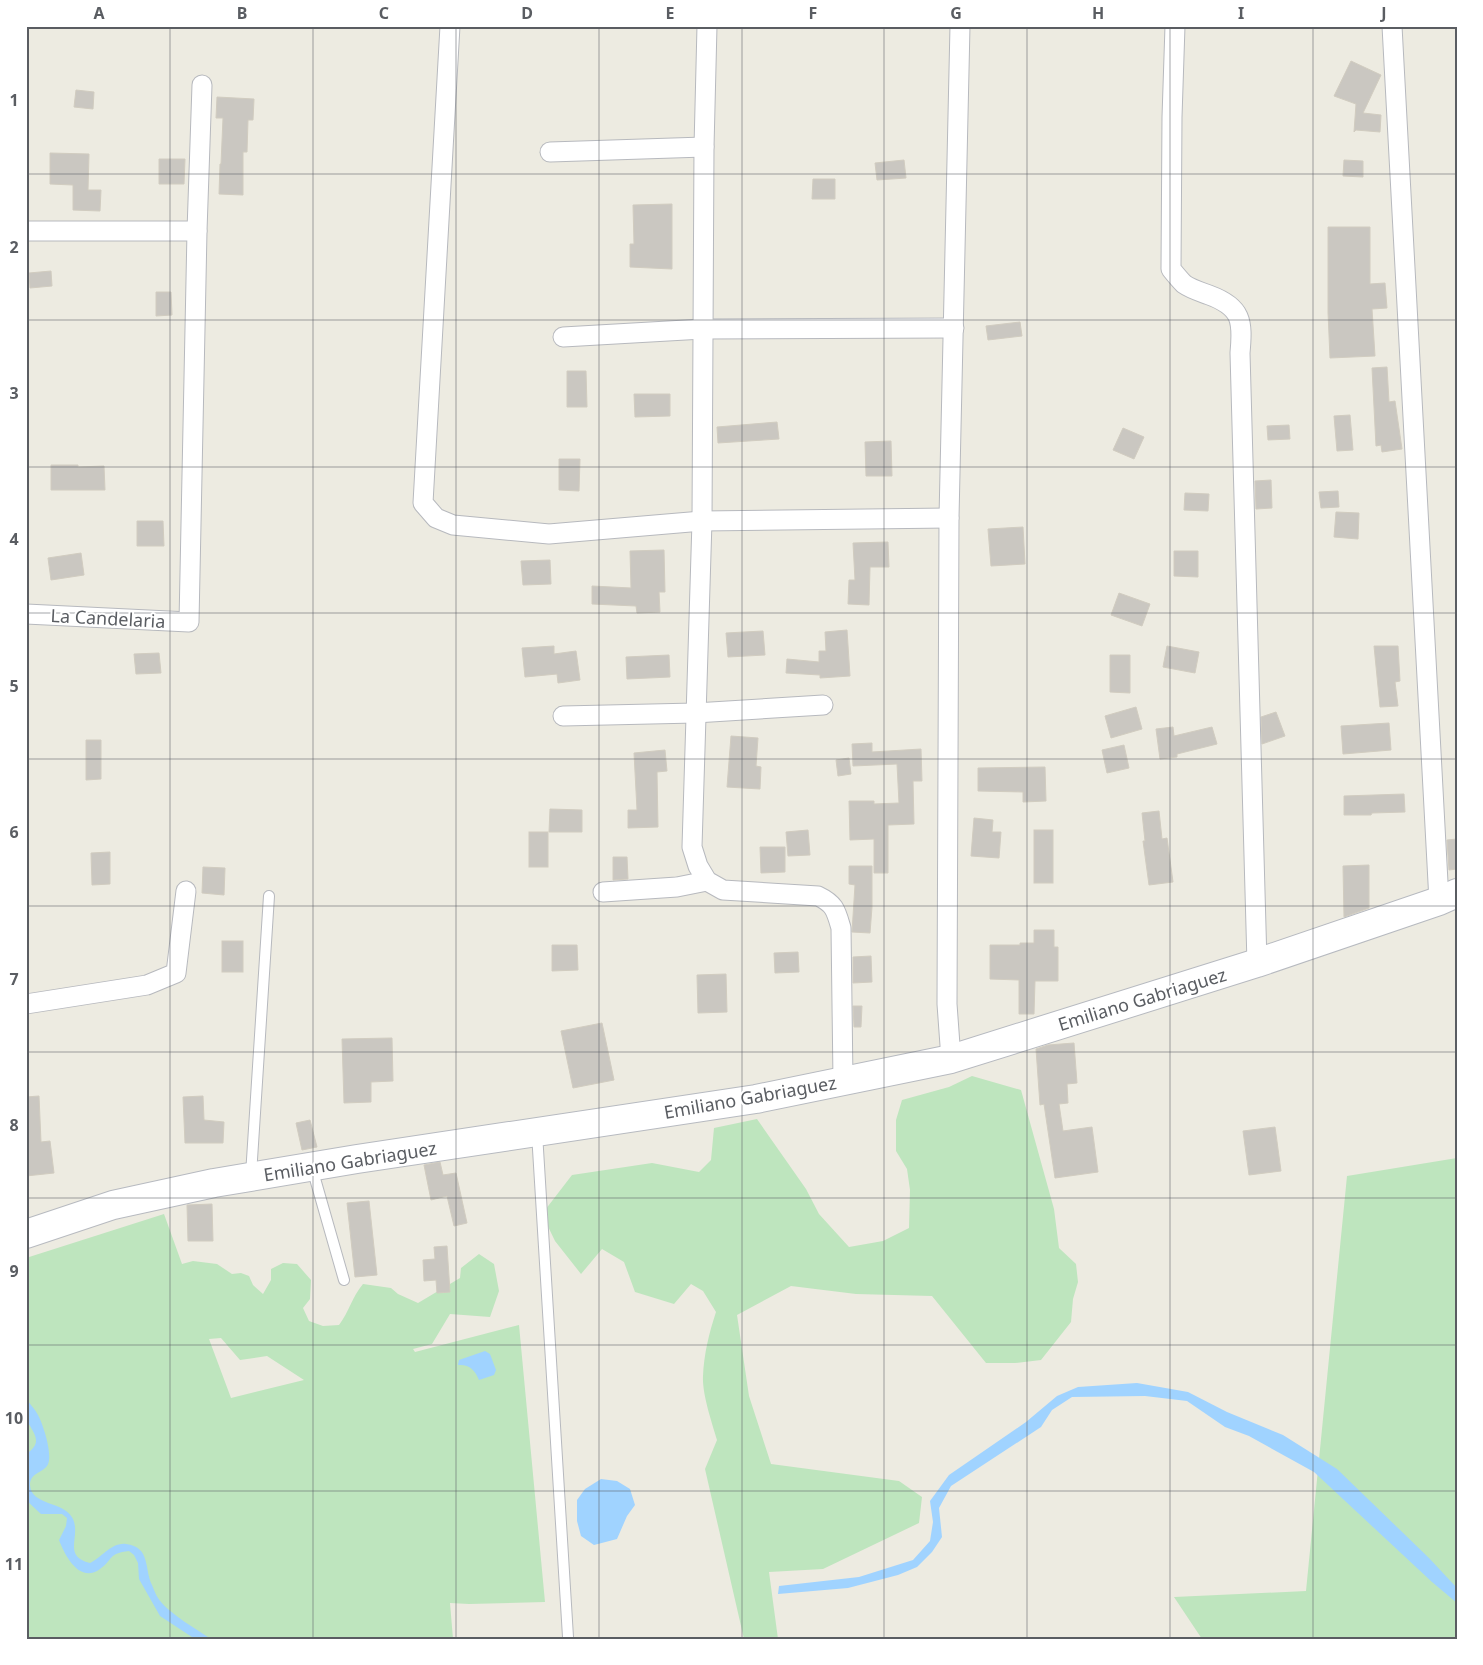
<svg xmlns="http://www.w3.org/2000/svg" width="1483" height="1665" font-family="'Noto Sans',sans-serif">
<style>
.green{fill:#bee5be;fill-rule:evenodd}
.water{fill:#a0d3ff}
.building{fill:#cac7c1;stroke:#d1ccc0}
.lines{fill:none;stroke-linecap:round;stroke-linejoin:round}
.service-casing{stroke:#b7b9be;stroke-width:12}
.minor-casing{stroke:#b7b9be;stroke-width:21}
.secondary-casing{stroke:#b7bac0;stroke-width:30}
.service{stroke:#fff;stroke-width:10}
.minor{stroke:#fff;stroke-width:19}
.secondary{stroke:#fff;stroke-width:28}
.grid{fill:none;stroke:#5a5d62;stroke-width:1;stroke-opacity:0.55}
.labels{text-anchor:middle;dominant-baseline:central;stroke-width:4;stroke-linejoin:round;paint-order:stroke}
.street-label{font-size:18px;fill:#5a5d62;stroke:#fff}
.neatline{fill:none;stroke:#5a5d62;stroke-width:2}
.grid-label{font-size:16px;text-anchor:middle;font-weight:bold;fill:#5a5d62}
</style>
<rect width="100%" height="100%" fill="#edebe1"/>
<!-- green -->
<g class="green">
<path d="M 972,1076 L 1021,1090 L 1054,1209 L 1059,1248 L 1076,1264 L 1078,1282 L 1073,1299 L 1071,1322 L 1041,1360 L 1015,1363 L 986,1363 L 932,1296 L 856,1294 L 791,1286 L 737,1315 L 749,1396 L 771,1464 L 899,1481 L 922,1497 L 919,1523 L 823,1569 L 769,1572 L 778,1639 L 744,1639 L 705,1469 L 717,1440 C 712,1423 702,1394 703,1376 C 704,1354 709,1333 716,1312 L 703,1291 L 691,1284 L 674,1304 L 635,1292 L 624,1262 L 602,1249 L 581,1274 L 555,1241 L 542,1214 L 572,1175 L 652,1163 L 699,1172 L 711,1160 L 714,1128 L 757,1119 L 806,1189 L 819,1214 L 849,1247 L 883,1241 L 909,1228 L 910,1190 L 907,1169 L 896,1151 L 896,1120 L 902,1100 L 949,1087 Z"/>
<path d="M 1457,1158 L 1457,1639 L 1202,1639 L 1174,1597 L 1306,1591 L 1347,1176 Z"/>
<path d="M 164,1214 L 182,1264 L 193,1261 L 217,1264 L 232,1274 L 241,1273 L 249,1276 L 253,1285 L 263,1294 L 271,1280 L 271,1269 L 283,1263 L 297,1264 L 311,1280 L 310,1299 L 303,1308 L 309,1321 L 323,1326 L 339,1325 C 349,1312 352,1297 363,1284 L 391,1288 L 398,1294 L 418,1303 L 460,1278 L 461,1268 L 479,1254 L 494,1264 L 499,1291 L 490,1317 L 450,1314 L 432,1344 L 413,1349 L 415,1352 L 519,1325 L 545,1602 L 469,1604 L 450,1603 L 453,1639 L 27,1639 L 26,1258 ZM 221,1338 L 240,1360 L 267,1356 L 304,1380 L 231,1398 L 209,1339 Z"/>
</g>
<!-- water -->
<g class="water">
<path d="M 485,1351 L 490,1354 L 496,1370 L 494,1375 L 479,1380 C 475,1370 469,1364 458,1365 L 459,1360 Z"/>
<path d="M 1137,1383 L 1188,1392 L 1227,1412 L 1283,1435 L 1337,1469 L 1429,1558 L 1457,1588 L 1457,1603 L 1432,1582 L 1314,1472 L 1249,1436 L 1225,1427 L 1187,1401 L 1145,1396 L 1072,1397 L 1052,1410 L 1041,1427 L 951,1486 L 939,1508 L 942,1537 L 932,1552 L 917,1567 L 898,1575 L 848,1588 L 778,1594 L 779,1586 L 859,1577 L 913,1560 L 930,1541 L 933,1522 L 930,1501 L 949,1475 L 1026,1422 L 1057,1396 L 1078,1387 Z"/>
<path d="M 26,1399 C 30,1404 35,1409 38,1415 C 43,1424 54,1457 47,1466 C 42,1473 30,1473 30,1485 C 31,1506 65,1501 73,1519 C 81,1537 62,1556 90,1563 C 101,1558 112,1542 126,1544 C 151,1547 144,1569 152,1585 C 154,1590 157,1598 161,1602 C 172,1615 196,1629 211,1639 L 195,1639 L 160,1616 L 139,1579 L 138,1563 L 134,1555 L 129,1551 C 108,1553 113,1560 100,1569 C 80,1584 65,1556 59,1540 L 66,1526 L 67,1518 L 62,1514 L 41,1514 L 26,1500 L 26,1454 C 45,1442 32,1432 27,1420 C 25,1414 26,1405 26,1399 Z"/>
<path d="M 601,1479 L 617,1481 L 630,1489 L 635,1505 L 627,1516 L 617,1539 L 594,1545 L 581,1536 L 577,1521 L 577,1500 L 585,1489 Z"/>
</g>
<!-- building -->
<g class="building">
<path d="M 1351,61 L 1381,75 L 1363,113 L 1381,115 L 1380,132 L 1356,130 L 1354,132 L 1356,104 L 1334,96 Z"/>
<path d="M 76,90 L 94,92 L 93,109 L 74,107 Z"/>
<path d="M 217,97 L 254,99 L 253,120 L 248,120 L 247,152 L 243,152 L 243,195 L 219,194 L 220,164 L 221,164 L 223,118 L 216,118 Z"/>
<path d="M 50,153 L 89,154 L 88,190 L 101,190 L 100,211 L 73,210 L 73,185 L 50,184 Z"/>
<path d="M 159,159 L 185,159 L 184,184 L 159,184 Z"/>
<path d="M 904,160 L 906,178 L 877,180 L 875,163 Z"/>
<path d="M 1344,160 L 1363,161 L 1363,177 L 1343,176 Z"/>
<path d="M 813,179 L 835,179 L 835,199 L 812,199 Z"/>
<path d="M 672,204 L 672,269 L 630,267 L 630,244 L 634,244 L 633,205 Z"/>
<path d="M 1328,227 L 1370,227 L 1370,284 L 1385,283 L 1387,308 L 1372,309 L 1375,356 L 1330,358 L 1328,312 Z"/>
<path d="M 51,271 L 52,286 L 30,288 L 29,273 Z"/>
<path d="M 156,292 L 171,292 L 172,315 L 156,316 Z"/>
<path d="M 1020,322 L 1022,336 L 988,340 L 986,326 Z"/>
<path d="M 1387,367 L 1389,402 L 1395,401 L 1402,449 L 1382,452 L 1381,445 L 1376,446 L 1372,368 Z"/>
<path d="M 567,371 L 586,371 L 587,407 L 567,407 Z"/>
<path d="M 634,394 L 670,394 L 670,416 L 635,417 Z"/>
<path d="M 1350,415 L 1353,450 L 1337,451 L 1334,416 Z"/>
<path d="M 777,422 L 779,439 L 718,443 L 717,427 Z"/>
<path d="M 1289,425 L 1290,439 L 1268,440 L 1267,426 Z"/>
<path d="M 1123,428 L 1144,437 L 1134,459 L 1113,450 Z"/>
<path d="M 891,441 L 892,476 L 866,476 L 865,442 Z"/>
<path d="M 559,459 L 580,459 L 579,491 L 559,490 Z"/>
<path d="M 51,465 L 78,465 L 78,467 L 104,466 L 105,490 L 51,490 Z"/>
<path d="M 1271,480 L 1272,508 L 1256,509 L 1255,481 Z"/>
<path d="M 1338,491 L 1339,507 L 1321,508 L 1319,492 Z"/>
<path d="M 1185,493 L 1209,494 L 1208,511 L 1184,510 Z"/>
<path d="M 1336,512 L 1359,513 L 1358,539 L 1334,537 Z"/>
<path d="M 137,521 L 163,521 L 164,546 L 137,546 Z"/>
<path d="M 1023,527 L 1025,564 L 991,566 L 988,529 Z"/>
<path d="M 888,542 L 889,567 L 870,567 L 869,605 L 848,604 L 849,580 L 855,580 L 853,543 Z"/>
<path d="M 664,550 L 665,592 L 659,592 L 660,612 L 637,613 L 636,606 L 592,604 L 592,586 L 631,588 L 630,551 Z"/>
<path d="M 1174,551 L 1198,551 L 1198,577 L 1174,576 Z"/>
<path d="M 81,553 L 84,575 L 51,580 L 48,558 Z"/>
<path d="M 550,560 L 551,584 L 523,585 L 521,561 Z"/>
<path d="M 1119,593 L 1150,604 L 1142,626 L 1111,615 Z"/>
<path d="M 847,630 L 850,676 L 820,678 L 820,675 L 786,673 L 787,659 L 819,662 L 819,651 L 826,651 L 825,632 Z"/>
<path d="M 763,631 L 765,655 L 728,657 L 726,633 Z"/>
<path d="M 554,646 L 554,654 L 576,651 L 580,680 L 558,683 L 557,674 L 525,677 L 522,648 Z"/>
<path d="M 1167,646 L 1199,652 L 1195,673 L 1163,667 Z"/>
<path d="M 1374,646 L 1398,646 L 1400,681 L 1395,682 L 1398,706 L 1380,707 Z"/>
<path d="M 159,653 L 161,673 L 136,674 L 134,654 Z"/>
<path d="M 669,655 L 670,677 L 627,679 L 626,657 Z"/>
<path d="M 1110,655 L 1130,655 L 1130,693 L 1110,692 Z"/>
<path d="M 1136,707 L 1142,729 L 1111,738 L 1105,716 Z"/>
<path d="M 1276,712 L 1285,736 L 1262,744 L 1261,717 Z"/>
<path d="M 1389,723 L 1391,750 L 1343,754 L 1341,726 Z"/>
<path d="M 1173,727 L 1174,736 L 1212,727 L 1217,744 L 1177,754 L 1177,757 L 1160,759 L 1156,729 Z"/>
<path d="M 731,736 L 758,738 L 756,766 L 761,767 L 760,789 L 727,787 Z"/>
<path d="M 86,740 L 101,740 L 101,779 L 86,780 Z"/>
<path d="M 872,743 L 872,752 L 921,749 L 922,781 L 913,781 L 914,824 L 888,825 L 888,873 L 874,873 L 874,839 L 850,840 L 849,801 L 874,801 L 874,804 L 899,803 L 897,764 L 853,766 L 852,744 Z"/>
<path d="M 1124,745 L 1129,768 L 1107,773 L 1102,750 Z"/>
<path d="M 665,750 L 667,771 L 657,772 L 658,827 L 628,828 L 628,810 L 637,810 L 634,753 Z"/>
<path d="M 849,758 L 851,774 L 838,776 L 836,760 Z"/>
<path d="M 1045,767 L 1046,801 L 1023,802 L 1023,792 L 978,791 L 978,768 Z"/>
<path d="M 1404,794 L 1405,812 L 1372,813 L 1371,815 L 1344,815 L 1344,796 Z"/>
<path d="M 550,809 L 582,810 L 582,832 L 549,832 Z"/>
<path d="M 1159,811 L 1162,839 L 1167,838 L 1173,882 L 1149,885 L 1143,841 L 1145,841 L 1142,813 Z"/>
<path d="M 974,818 L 993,820 L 992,832 L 1001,832 L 999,858 L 971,856 Z"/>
<path d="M 808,830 L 810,855 L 788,856 L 786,832 Z"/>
<rect x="1034" y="830" width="19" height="53"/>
<rect x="529" y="832" width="19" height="35"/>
<path d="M 1457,839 L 1457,869 L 1449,870 L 1447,840 Z"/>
<path d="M 760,847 L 785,847 L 785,872 L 761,873 Z"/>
<path d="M 110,852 L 110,884 L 92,885 L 91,853 Z"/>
<path d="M 613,857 L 627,857 L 628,879 L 613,880 Z"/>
<path d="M 1369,865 L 1369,908 L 1344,917 L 1343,866 Z"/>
<path d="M 849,866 L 872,866 L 872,907 L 870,933 L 852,932 L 855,885 L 849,884 Z"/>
<path d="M 203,867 L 225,868 L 224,895 L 202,893 Z"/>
<path d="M 1034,930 L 1054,930 L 1054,947 L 1058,947 L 1058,981 L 1035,981 L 1034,1014 L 1019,1014 L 1019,980 L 990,979 L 990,945 L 1020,945 L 1020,943 L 1034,943 Z"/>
<rect x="222" y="941" width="21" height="31"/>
<path d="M 552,945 L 577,945 L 578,970 L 552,971 Z"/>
<path d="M 798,952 L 799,972 L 775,973 L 774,953 Z"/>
<path d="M 871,956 L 872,982 L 853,983 L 853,957 Z"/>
<path d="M 726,974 L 727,1012 L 698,1013 L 697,975 Z"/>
<path d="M 853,1006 L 862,1006 L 861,1027 L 854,1027 Z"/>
<path d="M 602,1023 L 614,1080 L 573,1088 L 561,1031 Z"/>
<path d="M 392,1038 L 393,1081 L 371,1082 L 371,1102 L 344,1103 L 342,1039 Z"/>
<path d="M 1074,1043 L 1077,1083 L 1067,1084 L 1068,1103 L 1059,1104 L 1063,1131 L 1092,1127 L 1098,1172 L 1055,1178 L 1044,1104 L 1040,1105 L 1036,1049 L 1048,1045 Z"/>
<path d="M 39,1096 L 41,1142 L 50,1141 L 54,1173 L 26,1176 L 26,1097 Z"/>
<path d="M 203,1096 L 204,1120 L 224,1122 L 223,1143 L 185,1143 L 183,1097 Z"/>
<path d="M 310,1120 L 317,1147 L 302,1150 L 296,1123 Z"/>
<path d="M 1275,1127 L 1281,1171 L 1249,1175 L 1243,1131 Z"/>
<path d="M 440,1162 L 443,1175 L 456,1173 L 467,1223 L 454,1226 L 447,1196 L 431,1200 L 424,1165 Z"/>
<path d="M 369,1201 L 377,1275 L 355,1277 L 347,1203 Z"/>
<path d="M 212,1204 L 213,1241 L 188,1241 L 187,1205 Z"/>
<path d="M 447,1246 L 450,1292 L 437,1293 L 436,1280 L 424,1281 L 423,1260 L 435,1259 L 434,1247 Z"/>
</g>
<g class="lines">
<!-- service casing -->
<g class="service-casing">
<g id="service">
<path d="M 537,1133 L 568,1637"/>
<path d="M 312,1168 L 344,1280"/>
<path d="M 251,1175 L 269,896"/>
</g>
</g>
<!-- minor casing -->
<g class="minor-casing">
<g id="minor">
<path d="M 450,26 L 423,503 L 436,518 L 453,525 L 549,534 L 702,521 L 949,518"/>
<path d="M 707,26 L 704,147 L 702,521 L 692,847 L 698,866 L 707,881 L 723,890 L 818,896 C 835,904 836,911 841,928 L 843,1080"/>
<path d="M 1175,26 L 1172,117 L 1171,269 C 1175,274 1179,279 1184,284 C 1191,289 1201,292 1209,295 C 1242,307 1243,321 1240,353 L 1257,963"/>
<path d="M 1392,26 L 1439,901"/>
<path d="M 550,152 L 704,147"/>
<path d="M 26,231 L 197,231"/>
<path d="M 563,337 L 703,329 L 954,328"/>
<path d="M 26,614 L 189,622 L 197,231 L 202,85"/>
<path d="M 563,716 L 695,713 L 823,705"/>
<path d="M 603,892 L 677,887 L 707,881"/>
<path d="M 26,1004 L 147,985 L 176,973 L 186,891"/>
<path d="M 951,1059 L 947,1004 L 949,518 L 960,26"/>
</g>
</g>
<!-- secondary casing -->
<g class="secondary-casing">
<path id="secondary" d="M 26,1234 L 113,1205 L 214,1183 L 357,1159 L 756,1099 L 951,1059 L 1257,963 L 1439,901 L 1457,893"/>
</g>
<!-- service -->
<use href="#service" class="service"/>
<!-- minor -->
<use href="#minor" class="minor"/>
<!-- secondary -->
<use href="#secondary" class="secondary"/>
</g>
<!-- grid -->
<path class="grid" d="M 170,26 L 170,1639M 313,26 L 313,1639M 456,26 L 456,1639M 599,26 L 599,1639M 742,26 L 742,1639M 884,26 L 884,1639M 1027,26 L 1027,1639M 1170,26 L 1170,1639M 1313,26 L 1313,1639M 26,174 L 1457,174M 26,320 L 1457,320M 26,467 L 1457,467M 26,613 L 1457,613M 26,759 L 1457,759M 26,906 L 1457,906M 26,1052 L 1457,1052M 26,1198 L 1457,1198M 26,1345 L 1457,1345M 26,1491 L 1457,1491"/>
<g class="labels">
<!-- street labels -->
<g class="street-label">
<text transform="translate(108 618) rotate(3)">La Candelaria</text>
<text transform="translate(1142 999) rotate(-17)">Emiliano Gabriaguez</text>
<text transform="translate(750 1097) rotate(-10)">Emiliano Gabriaguez</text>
<text transform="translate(350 1161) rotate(-9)">Emiliano Gabriaguez</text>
</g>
</g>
<!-- border -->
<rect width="1483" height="1665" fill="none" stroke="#ffffff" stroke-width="55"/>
<rect x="28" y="28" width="1428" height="1610" class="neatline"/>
<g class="grid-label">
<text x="99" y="19">A</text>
<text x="242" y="19">B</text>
<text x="384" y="19">C</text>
<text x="527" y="19">D</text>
<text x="670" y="19">E</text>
<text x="813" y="19">F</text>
<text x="956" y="19">G</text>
<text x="1098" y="19">H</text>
<text x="1241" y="19">I</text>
<text x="1384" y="19">J</text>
<text x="14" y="106">1</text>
<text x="14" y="253">2</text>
<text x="14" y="399">3</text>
<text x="14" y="545">4</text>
<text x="14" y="692">5</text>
<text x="14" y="838">6</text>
<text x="14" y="985">7</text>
<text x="14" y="1131">8</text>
<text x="14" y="1277">9</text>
<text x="14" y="1424">10</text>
<text x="14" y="1570">11</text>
</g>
</svg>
